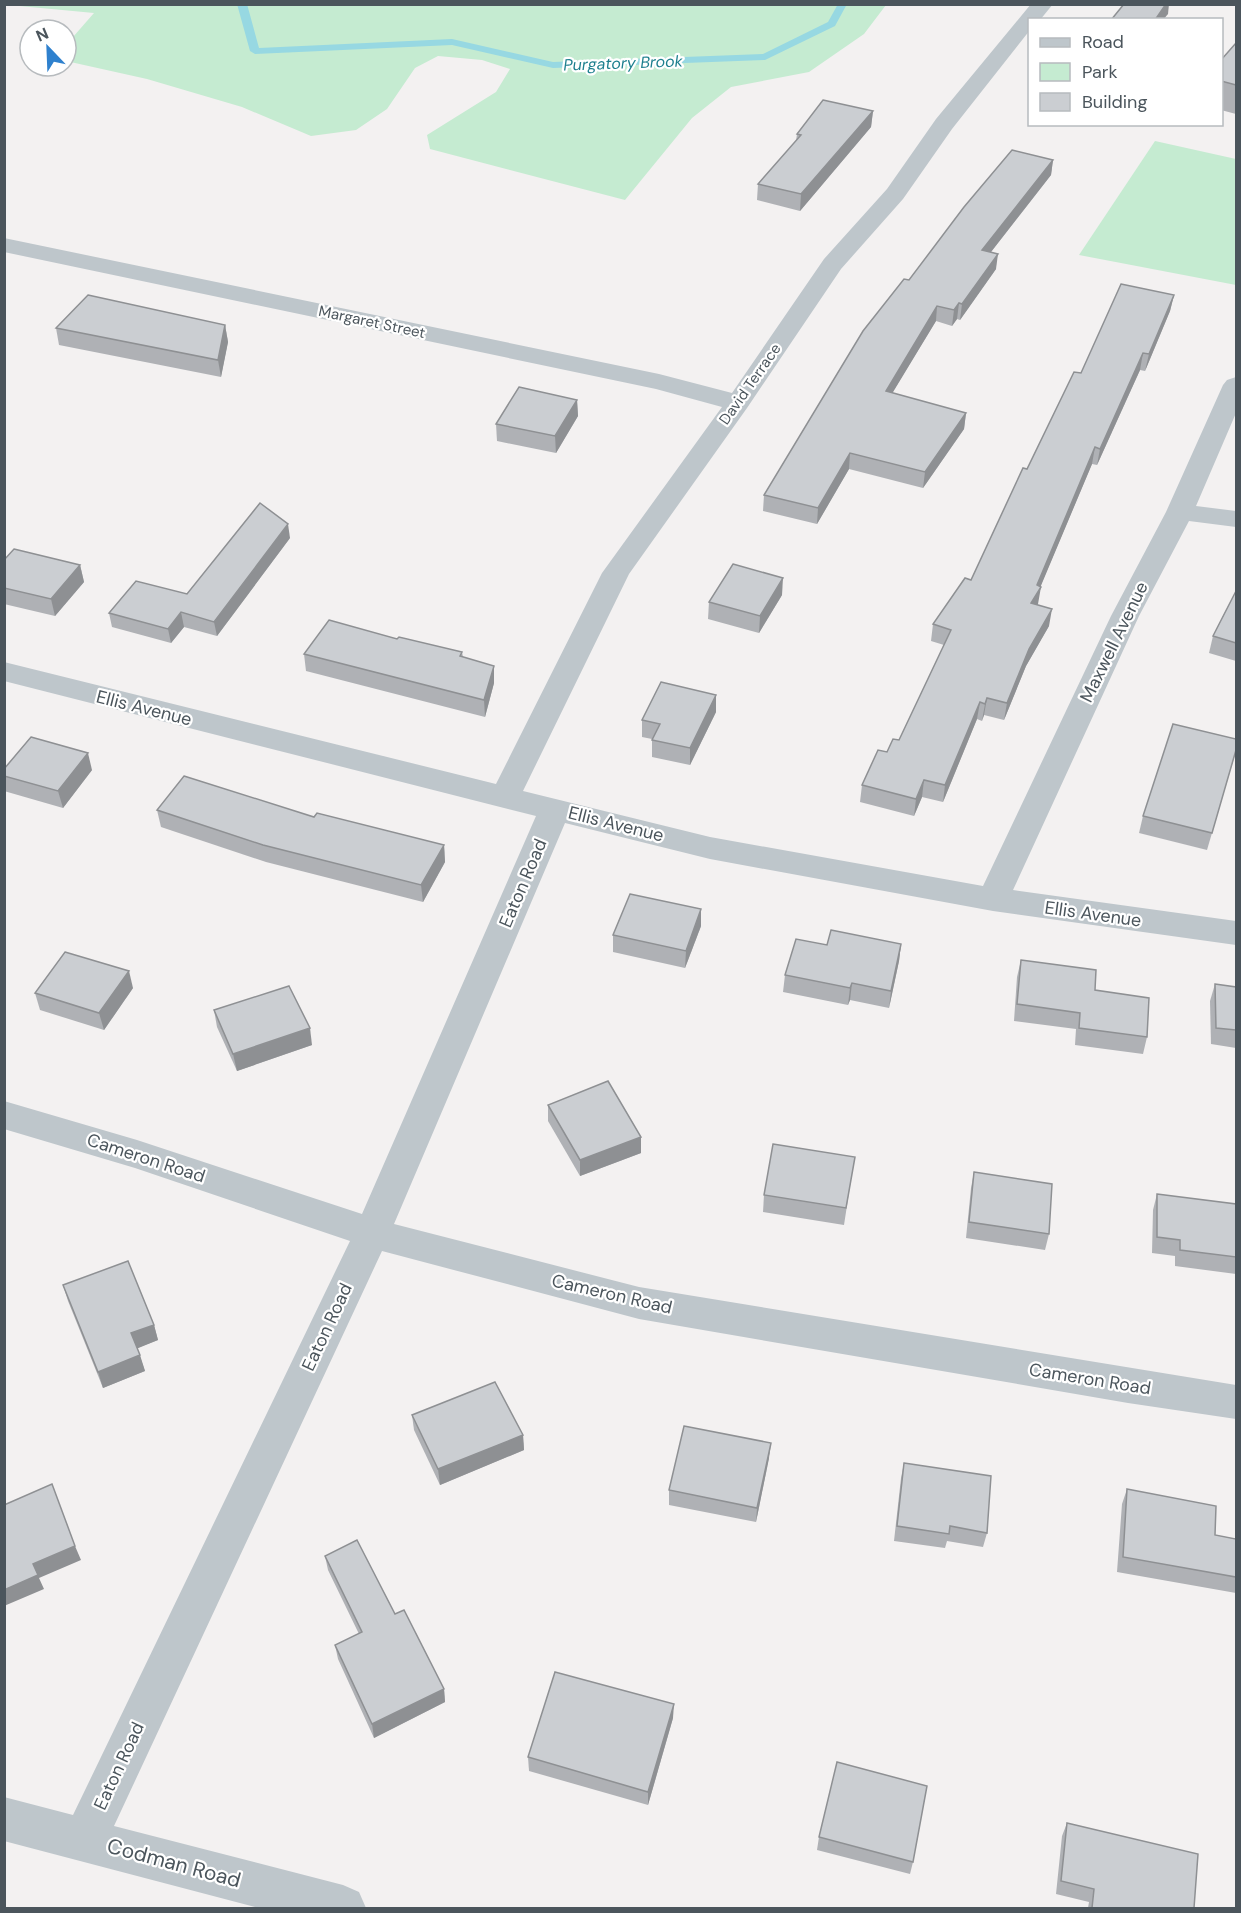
<svg xmlns="http://www.w3.org/2000/svg" width="1241" height="1913" font-family="'DM Sans',sans-serif">
<style>
.green{fill:#c5ebd1}
.lines{fill:none;stroke-linecap:round;stroke-linejoin:round}
.stream{fill:#97d8e2;fill-rule:evenodd}
.street{fill:#bec6cb;fill-rule:evenodd}
.wall{fill:#afb1b5}
.shaded-wall{fill:#8e9093}
.building{fill:#cbced2;stroke:#8e9093;stroke-width:1.5}
.labels{text-anchor:middle;dominant-baseline:central;stroke-width:4.5;stroke-linejoin:round;paint-order:stroke}
.far-street-label{font-size:15px;fill:#4b555c;stroke:#fff}
.far-water-label{font-size:16px;font-style:italic;fill:#1d7f8e;stroke:#fff}
.street-label{font-size:18px;fill:#4b555c;stroke:#fff}
.near-street-label{font-size:21px;fill:#4b555c;stroke:#fff}
</style>
<rect width="100%" height="100%" fill="#f3f1f1"/>
<!-- green -->
<g class="green">
<path d="M 9,5 L 886,4 L 886,5 L 864,34 L 809,72 L 731,87 L 692,118 L 625,200 L 430,149 L 427,135 L 496,92 L 510,69 L 482,60 L 438,56 L 415,68 L 387,109 L 356,130 L 311,136 L 242,107 L 147,79 L 66,61 L 66,45 L 94,13 Z"/>
<path d="M 1155,141 L 1236,159 L 1236,285 L 1079,255 Z"/>
</g>
<g class="lines">
<!-- stream -->
<path class="stream" d="M 237,4 L 247,4 L 259,48 L 452,39 L 553,62 L 763,54 L 828,22 L 838,4 L 847,4 L 835,26 L 765,60 L 553,68 L 452,45 L 255,54 L 250,51 Z"/>
<!-- street -->
<path class="street" d="M 1031,4 L 1053,4 L 1040,20 L 1030,20 L 1030,30 L 952,129 L 903,199 L 841,269 L 747,408 L 629,574 L 523,791 L 710,837 L 983,886 L 1111,616 L 1166,512 L 1223,385 L 1227,380 L 1236,377 L 1236,413 L 1196,506 L 1236,511 L 1236,527 L 1189,521 L 1139,616 L 1013,890 L 1236,921 L 1236,945 L 993,911 L 710,859 L 565,823 L 394,1224 L 639,1287 L 1236,1385 L 1236,1419 L 1128,1403 L 639,1319 L 382,1251 L 114,1826 L 343,1885 L 359,1892 L 366,1908 L 259,1908 L 4,1841 L 4,1797 L 73,1815 L 350,1241 L 135,1168 L 4,1129 L 4,1101 L 137,1140 L 362,1214 L 536,816 L 4,681 L 4,662 L 496,784 L 602,573 L 722,407 L 656,389 L 4,252 L 4,238 L 659,374 L 732,393 L 824,259 L 887,189 L 936,119 Z"/>
</g>
<!-- wall -->
<g class="wall">
<path d="M 1236,43 L 1236,114 L 1221,110 L 1221,60 Z"/>
<path d="M 873,111 L 871,127 L 800,211 L 757,200 L 758,184 L 796,141 L 797,134 Z"/>
<path d="M 1053,160 L 1051,175 L 991,252 L 996,269 L 960,320 L 957,319 L 952,326 L 936,321 L 892,393 L 966,413 L 964,429 L 923,488 L 849,469 L 817,524 L 763,511 L 764,495 L 909,280 Z"/>
<path d="M 1174,295 L 1170,311 L 1145,371 L 1140,370 L 1097,465 L 1092,464 L 1040,587 L 1037,605 L 1049,626 L 1026,666 L 1004,720 L 984,715 L 982,721 L 977,719 L 943,802 L 922,797 L 914,816 L 860,802 L 862,785 L 887,752 L 899,740 L 944,645 L 931,641 L 933,624 L 971,580 L 1027,469 L 1081,373 Z"/>
<path d="M 225,325 L 228,342 L 221,377 L 59,345 L 56,328 Z"/>
<path d="M 577,400 L 578,416 L 556,453 L 497,441 L 496,424 Z"/>
<path d="M 290,538 L 217,636 L 184,627 L 171,643 L 112,627 L 109,613 L 187,594 Z"/>
<path d="M 4,560 L 80,565 L 84,582 L 55,616 L 4,604 Z"/>
<path d="M 1236,591 L 1236,661 L 1209,653 L 1213,636 Z"/>
<path d="M 782,595 L 759,633 L 708,619 L 709,602 Z"/>
<path d="M 397,639 L 462,652 L 463,657 L 494,683 L 485,717 L 306,671 L 304,654 Z"/>
<path d="M 716,695 L 716,712 L 690,765 L 652,757 L 652,739 L 642,737 L 642,720 Z"/>
<path d="M 1236,751 L 1207,850 L 1139,833 L 1143,816 Z"/>
<path d="M 4,769 L 92,770 L 63,808 L 4,791 Z"/>
<path d="M 157,810 L 314,817 L 444,845 L 445,862 L 423,902 L 266,862 L 161,827 Z"/>
<path d="M 701,926 L 685,968 L 613,952 L 613,935 Z"/>
<path d="M 901,944 L 899,961 L 889,1008 L 850,1000 L 848,1005 L 783,992 L 785,975 L 827,945 Z"/>
<path d="M 1021,960 L 1095,990 L 1147,1037 L 1143,1054 L 1075,1045 L 1076,1029 L 1014,1021 L 1017,977 Z"/>
<path d="M 1215,984 L 1236,987 L 1236,1048 L 1211,1044 L 1210,1001 Z"/>
<path d="M 133,988 L 104,1030 L 40,1010 L 35,993 Z"/>
<path d="M 214,1010 L 312,1045 L 237,1071 L 217,1027 Z"/>
<path d="M 548,1105 L 641,1153 L 580,1176 L 548,1121 Z"/>
<path d="M 974,1172 L 1049,1234 L 1045,1250 L 966,1238 L 971,1188 Z"/>
<path d="M 852,1173 L 844,1225 L 763,1212 L 764,1195 Z"/>
<path d="M 1157,1194 L 1236,1204 L 1236,1274 L 1175,1266 L 1175,1256 L 1152,1253 L 1153,1210 Z"/>
<path d="M 63,1285 L 154,1325 L 158,1340 L 137,1348 L 145,1371 L 103,1388 L 68,1301 Z"/>
<path d="M 412,1415 L 523,1435 L 524,1450 L 440,1485 L 414,1430 Z"/>
<path d="M 769,1458 L 756,1522 L 669,1505 L 669,1490 Z"/>
<path d="M 904,1463 L 987,1533 L 983,1547 L 947,1541 L 945,1548 L 894,1541 L 901,1478 Z"/>
<path d="M 1127,1489 L 1215,1535 L 1236,1539 L 1236,1593 L 1117,1572 L 1122,1504 Z"/>
<path d="M 325,1556 L 395,1614 L 444,1689 L 445,1702 L 374,1738 L 338,1659 L 335,1645 L 359,1634 L 328,1570 Z"/>
<path d="M 673,1718 L 648,1805 L 529,1771 L 528,1757 Z"/>
<path d="M 1067,1823 L 1194,1908 L 1088,1908 L 1089,1902 L 1056,1894 L 1062,1836 Z"/>
<path d="M 819,1837 L 913,1862 L 910,1874 L 817,1850 Z"/>
</g>
<!-- shaded-wall -->
<g class="shaded-wall">
<path d="M 1166,4 L 1169,4 L 1168,14 L 1163,20 L 1155,20 Z"/>
<path d="M 873,111 L 871,127 L 800,211 L 801,194 Z"/>
<path d="M 1053,160 L 1051,175 L 980,266 L 982,250 Z"/>
<path d="M 998,254 L 996,269 L 960,320 L 962,304 Z"/>
<path d="M 1174,295 L 1170,311 L 1145,371 L 1149,354 Z"/>
<path d="M 959,303 L 957,319 L 952,326 L 954,310 Z"/>
<path d="M 937,306 L 936,321 L 884,407 L 886,391 Z"/>
<path d="M 225,325 L 228,342 L 221,377 L 218,360 Z"/>
<path d="M 1143,353 L 1140,370 L 1097,465 L 1100,449 Z"/>
<path d="M 577,400 L 578,416 L 556,453 L 555,436 Z"/>
<path d="M 966,413 L 964,429 L 923,488 L 925,472 Z"/>
<path d="M 1095,447 L 1092,464 L 1040,588 L 1041,587 L 1038,604 L 1028,620 L 1031,603 L 1037,585 Z"/>
<path d="M 850,453 L 849,469 L 817,524 L 818,508 Z"/>
<path d="M 288,524 L 290,538 L 217,636 L 214,622 Z"/>
<path d="M 80,565 L 84,582 L 55,616 L 51,599 Z"/>
<path d="M 783,578 L 782,595 L 759,633 L 760,616 Z"/>
<path d="M 1052,609 L 1049,626 L 1026,666 L 1004,720 L 1007,703 L 1029,649 Z"/>
<path d="M 181,612 L 184,627 L 171,643 L 168,629 Z"/>
<path d="M 494,666 L 494,683 L 485,717 L 484,700 Z"/>
<path d="M 716,695 L 716,712 L 690,765 L 690,748 Z"/>
<path d="M 987,698 L 984,715 L 982,721 L 985,704 Z"/>
<path d="M 980,702 L 977,719 L 943,802 L 945,785 Z"/>
<path d="M 88,753 L 92,770 L 63,808 L 58,791 Z"/>
<path d="M 924,780 L 922,797 L 914,816 L 916,799 Z"/>
<path d="M 444,845 L 445,862 L 423,902 L 421,885 Z"/>
<path d="M 701,909 L 701,926 L 685,968 L 686,951 Z"/>
<path d="M 901,944 L 899,961 L 889,1008 L 891,991 Z"/>
<path d="M 129,971 L 133,988 L 104,1030 L 99,1013 Z"/>
<path d="M 852,983 L 850,1000 L 848,1005 L 850,988 Z"/>
<path d="M 310,1028 L 312,1045 L 237,1071 L 233,1054 Z"/>
<path d="M 641,1137 L 641,1153 L 580,1176 L 580,1160 Z"/>
<path d="M 154,1325 L 158,1340 L 136,1349 L 131,1333 Z"/>
<path d="M 140,1355 L 145,1371 L 103,1388 L 98,1372 Z"/>
<path d="M 523,1435 L 524,1450 L 440,1485 L 438,1469 Z"/>
<path d="M 771,1443 L 769,1458 L 756,1522 L 757,1508 Z"/>
<path d="M 75,1546 L 81,1560 L 39,1578 L 44,1589 L 4,1606 L 4,1590 L 33,1564 Z"/>
<path d="M 444,1689 L 445,1702 L 374,1738 L 372,1724 Z"/>
<path d="M 674,1704 L 673,1718 L 648,1805 L 648,1792 Z"/>
</g>
<!-- building -->
<g class="building">
<path d="M 1124,4 L 1166,4 L 1155,20 L 1111,20 Z"/>
<path d="M 1236,43 L 1236,85 L 1221,81 L 1221,60 Z"/>
<path d="M 823,100 L 873,111 L 801,194 L 758,184 L 801,135 L 797,134 Z"/>
<path d="M 1012,150 L 1053,160 L 982,250 L 998,254 L 962,304 L 959,303 L 954,310 L 937,306 L 886,391 L 966,413 L 925,472 L 850,453 L 818,508 L 764,495 L 863,331 L 904,279 L 909,280 L 964,207 Z"/>
<path d="M 1121,284 L 1174,295 L 1149,354 L 1143,353 L 1100,449 L 1095,447 L 1037,585 L 1041,587 L 1031,603 L 1052,609 L 1029,649 L 1007,703 L 987,698 L 985,704 L 980,702 L 945,785 L 924,780 L 916,799 L 862,785 L 878,750 L 887,752 L 893,739 L 899,740 L 951,630 L 933,624 L 965,578 L 971,580 L 1023,468 L 1027,469 L 1074,372 L 1081,373 Z"/>
<path d="M 88,295 L 225,325 L 218,360 L 56,328 Z"/>
<path d="M 519,387 L 577,400 L 555,436 L 496,424 Z"/>
<path d="M 260,503 L 288,524 L 214,622 L 181,612 L 168,629 L 109,613 L 136,581 L 187,594 Z"/>
<path d="M 14,549 L 80,565 L 51,599 L 4,588 L 4,560 Z"/>
<path d="M 733,564 L 783,578 L 760,616 L 709,602 Z"/>
<path d="M 1236,591 L 1236,643 L 1213,636 Z"/>
<path d="M 329,620 L 397,639 L 399,637 L 462,652 L 460,656 L 494,666 L 484,700 L 304,654 Z"/>
<path d="M 661,682 L 716,695 L 690,748 L 652,740 L 660,724 L 642,720 Z"/>
<path d="M 1173,724 L 1236,739 L 1236,750 L 1212,833 L 1143,816 Z"/>
<path d="M 31,737 L 88,753 L 58,791 L 4,776 L 4,769 Z"/>
<path d="M 184,776 L 314,817 L 317,813 L 444,845 L 421,885 L 263,845 L 157,810 Z"/>
<path d="M 630,894 L 701,909 L 686,951 L 613,935 Z"/>
<path d="M 831,930 L 901,944 L 891,991 L 852,983 L 850,988 L 785,975 L 796,939 L 827,945 Z"/>
<path d="M 65,952 L 129,971 L 99,1013 L 35,993 Z"/>
<path d="M 1021,960 L 1096,970 L 1095,990 L 1149,998 L 1147,1037 L 1079,1028 L 1080,1013 L 1017,1004 Z"/>
<path d="M 1215,984 L 1236,987 L 1236,1030 L 1216,1028 Z"/>
<path d="M 289,986 L 310,1028 L 233,1054 L 214,1010 Z"/>
<path d="M 608,1081 L 641,1137 L 580,1160 L 548,1105 Z"/>
<path d="M 773,1144 L 855,1157 L 846,1208 L 764,1195 Z"/>
<path d="M 974,1172 L 1052,1184 L 1049,1234 L 969,1222 Z"/>
<path d="M 1157,1194 L 1236,1204 L 1236,1257 L 1180,1250 L 1180,1240 L 1157,1237 Z"/>
<path d="M 128,1261 L 154,1325 L 131,1333 L 140,1355 L 98,1372 L 63,1285 Z"/>
<path d="M 495,1382 L 523,1435 L 438,1469 L 412,1415 Z"/>
<path d="M 684,1426 L 771,1443 L 757,1508 L 669,1490 Z"/>
<path d="M 904,1463 L 991,1476 L 987,1533 L 950,1526 L 949,1534 L 897,1526 Z"/>
<path d="M 52,1484 L 75,1546 L 33,1564 L 38,1575 L 4,1590 L 4,1505 Z"/>
<path d="M 1127,1489 L 1216,1506 L 1215,1535 L 1236,1539 L 1236,1577 L 1123,1557 Z"/>
<path d="M 357,1540 L 395,1614 L 404,1610 L 444,1689 L 372,1724 L 335,1645 L 362,1632 L 325,1556 Z"/>
<path d="M 555,1672 L 674,1704 L 648,1792 L 528,1757 Z"/>
<path d="M 837,1762 L 927,1786 L 913,1862 L 819,1837 Z"/>
<path d="M 1067,1823 L 1198,1854 L 1194,1908 L 1092,1908 L 1094,1889 L 1061,1881 Z"/>
</g>
<g class="labels">
<!-- far-street labels -->
<g class="far-street-label">
<text transform="translate(372 322) rotate(12)">Margaret Street</text>
<text transform="translate(750 384) rotate(-55)">David Terrace</text>
</g>
<!-- far-water labels -->
<g class="far-water-label">
<text transform="translate(623 63) rotate(-2)">Purgatory Brook</text>
</g>
<!-- street labels -->
<g class="street-label">
<text transform="translate(1114 642) rotate(-64)">Maxwell Avenue</text>
<text transform="translate(144 708) rotate(14)">Ellis Avenue</text>
<text transform="translate(616 824) rotate(14)">Ellis Avenue</text>
<text transform="translate(523 883) rotate(-67)">Eaton Road</text>
<text transform="translate(1093 914) rotate(8)">Ellis Avenue</text>
<text transform="translate(146 1158) rotate(18)">Cameron Road</text>
<text transform="translate(612 1294) rotate(13)">Cameron Road</text>
<text transform="translate(327 1327) rotate(-65)">Eaton Road</text>
<text transform="translate(1090 1379) rotate(9)">Cameron Road</text>
<text transform="translate(119 1766) rotate(-65)">Eaton Road</text>
</g>
<!-- near-street labels -->
<g class="near-street-label">
<text transform="translate(174 1863) rotate(15)">Codman Road</text>
</g>
</g>
<!-- border -->
<rect width="1241" height="1913" fill="none" stroke="#4b555c" stroke-width="12"/>
<!-- legend -->
<rect x="1028" y="18" width="195" height="108" fill="#ffffff" stroke="#b7bbbe" stroke-width="1.5"/>
<rect x="1040" y="38" width="30" height="9" fill="#bec6cb" stroke="#b7bbbe" stroke-width="1.5"/>
<text x="1082" y="48" font-size="18" fill="#4b555c">Road</text>
<rect x="1040" y="63" width="30" height="18" fill="#c5ebd1" stroke="#b7bbbe" stroke-width="1.5"/>
<text x="1082" y="78" font-size="18" fill="#4b555c">Park</text>
<rect x="1040" y="93" width="30" height="18" fill="#cbced2" stroke="#b7bbbe" stroke-width="1.5"/>
<text x="1082" y="108" font-size="18" fill="#4b555c">Building</text>
<!-- north arrow -->
<g transform="translate(48 48) rotate(337)"><circle r="28" fill="#ffffff" stroke="#b7bbbe" stroke-width="1.5"/>
<path d="M0-4.5L10 22L0 15L-10 22Z" fill="#2f81ce"/>
<text y="-9" font-size="16" font-weight="bold" text-anchor="middle" fill="#4b555c">N</text>
</g>
</svg>
